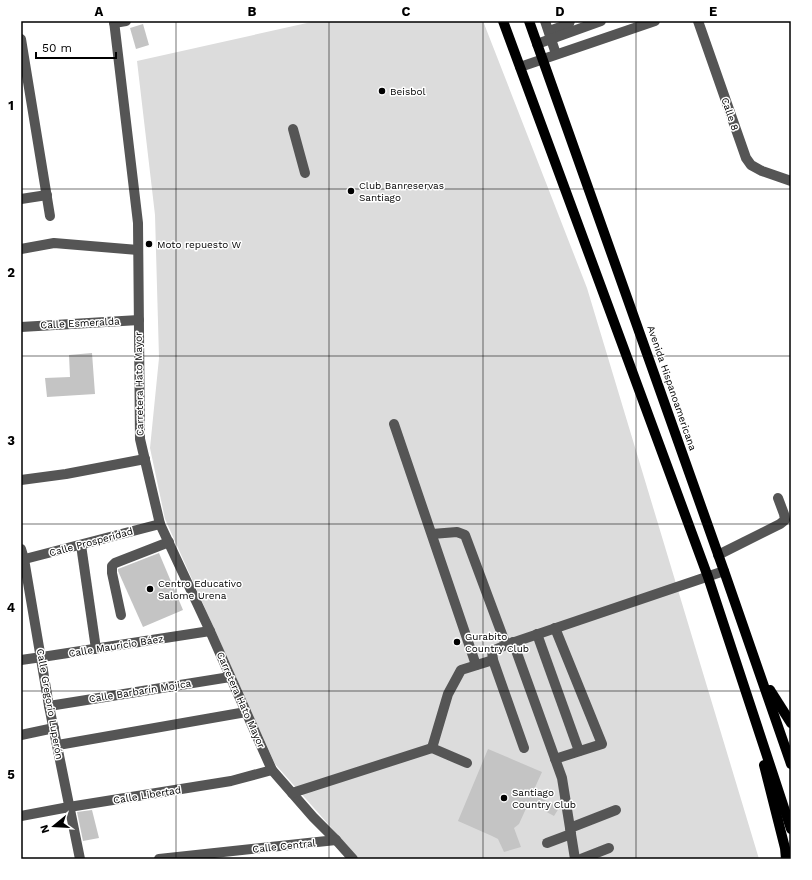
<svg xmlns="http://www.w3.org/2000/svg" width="812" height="880" font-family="'Work Sans',sans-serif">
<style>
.green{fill:#dcdcdc}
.building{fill:#c4c4c4}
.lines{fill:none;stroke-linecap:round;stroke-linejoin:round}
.minor{stroke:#555;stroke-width:10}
.major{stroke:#000;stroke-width:10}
.grid{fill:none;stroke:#000;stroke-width:1;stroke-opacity:0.55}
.poi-dot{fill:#000;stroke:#fff;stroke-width:1.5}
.labels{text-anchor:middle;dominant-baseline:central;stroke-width:3;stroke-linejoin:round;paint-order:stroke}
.poi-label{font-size:10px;fill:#000;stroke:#fff;text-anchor:start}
.street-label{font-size:10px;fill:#000;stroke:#fff}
.neatline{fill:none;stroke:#000;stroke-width:1.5}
.grid-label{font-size:13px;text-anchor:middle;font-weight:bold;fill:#000}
</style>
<rect width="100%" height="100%" fill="#fff"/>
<!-- green -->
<path class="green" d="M 316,21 L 483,21 L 587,288 L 759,859 L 359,859 L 275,764 L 165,519 L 150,448 L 159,358 L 155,215 L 137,61 Z"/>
<!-- building -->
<g class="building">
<path d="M 143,24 L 149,45 L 136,49 L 130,28 Z"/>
<path d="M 92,353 L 95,394 L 47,397 L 45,378 L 70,377 L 69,355 Z"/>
<path d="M 159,553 L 183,610 L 143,627 L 118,571 L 118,569 Z"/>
<path d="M 488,749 L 542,772 L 532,794 L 547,801 L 539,808 L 529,802 L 519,824 L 514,828 L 521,847 L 504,852 L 498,839 L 492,836 L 458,821 Z"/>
<path d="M 547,801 L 559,808 L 554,816 L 543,810 Z"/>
<path d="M 92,810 L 99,838 L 83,841 L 77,812 Z"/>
</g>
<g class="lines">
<!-- minor -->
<g class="minor">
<path d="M 114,21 L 138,223 L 140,439 L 160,524 L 210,631 L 272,770 L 313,817 L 336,840 L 353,859"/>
<path d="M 545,21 L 556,54"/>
<path d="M 698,21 L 746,158 L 751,165 L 762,171 L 791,181"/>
<path d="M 114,23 L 126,21"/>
<path d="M 549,31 L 569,24 L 570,21"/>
<path d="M 21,39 L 50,216"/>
<path d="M 537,44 L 601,21"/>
<path d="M 520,67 L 655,21"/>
<path d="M 293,129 L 305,173"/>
<path d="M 21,199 L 47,195"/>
<path d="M 21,249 L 54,243 L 138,250"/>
<path d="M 21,327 L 139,320"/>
<path d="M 394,424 L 476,665"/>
<path d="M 21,480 L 66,474 L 145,459"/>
<path d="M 432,534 L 457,532 L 465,535 L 506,645"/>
<path d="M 81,545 L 96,649"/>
<path d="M 21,549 L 24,559 L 49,706 L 80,859"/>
<path d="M 718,555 L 780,524 L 785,520 L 784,514 L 778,498"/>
<path d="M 21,560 L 160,524"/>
<path d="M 121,615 L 112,573 L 112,566 L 115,563 L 169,542"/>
<path d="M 555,628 L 602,744 L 555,759"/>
<path d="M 537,634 L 579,751"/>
<path d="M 513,642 L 562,778 L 575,859"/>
<path d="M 21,660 L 42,657 L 210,631"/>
<path d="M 49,706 L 230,677"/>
<path d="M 21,735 L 54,728"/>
<path d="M 58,745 L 246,712"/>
<path d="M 432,748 L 448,694 L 461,670 L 493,660"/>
<path d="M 524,748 L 493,660 L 492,651 L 506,645 L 724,571"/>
<path d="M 292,793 L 432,748 L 467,763"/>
<path d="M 21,816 L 69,807 L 231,781 L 272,770"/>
<path d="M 570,828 L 616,810"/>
<path d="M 547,843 L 571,834"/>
<path d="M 159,859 L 336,840"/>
<path d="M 581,859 L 609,848"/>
</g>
<!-- major -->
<g class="major">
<path d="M 503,21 L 708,577 L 791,829"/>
<path d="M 529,21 L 724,571 L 791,764"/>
<path d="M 770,690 L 791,723"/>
<path d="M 764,765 L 785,848 L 786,859"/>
</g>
</g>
<!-- grid -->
<path class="grid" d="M 176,21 L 176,859M 329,21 L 329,859M 483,21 L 483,859M 636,21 L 636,859M 21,189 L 791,189M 21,356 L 791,356M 21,524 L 791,524M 21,691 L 791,691"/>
<!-- markers -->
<g class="poi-dot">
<circle cx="382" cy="91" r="4"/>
<circle cx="351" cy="191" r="4"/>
<circle cx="149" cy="244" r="4"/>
<circle cx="150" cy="589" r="4"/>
<circle cx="457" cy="642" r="4"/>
<circle cx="504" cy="798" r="4"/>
</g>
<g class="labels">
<!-- poi labels -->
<g class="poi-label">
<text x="390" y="91">Beisbol</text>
<text x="359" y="185">Club Banreservas<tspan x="359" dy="12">Santiago</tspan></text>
<text x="157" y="244">Moto repuesto W</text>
<text x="158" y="583">Centro Educativo<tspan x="158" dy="12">Salome Urena</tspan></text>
<text x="465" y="636">Gurabito<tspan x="465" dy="12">Country Club</tspan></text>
<text x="512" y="792">Santiago<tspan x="512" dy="12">Country Club</tspan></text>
</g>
<!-- street labels -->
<g class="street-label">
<text transform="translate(730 114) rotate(71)">Calle 8</text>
<text transform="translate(80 323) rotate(-3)">Calle Esmeralda</text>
<text transform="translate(139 384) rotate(-91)">Carretera Hato Mayor</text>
<text transform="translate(672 388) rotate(71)">Avenida Hispanoamericana</text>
<text transform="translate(91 542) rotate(-15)">Calle Prosperidad</text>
<text transform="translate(116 646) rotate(-9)">Calle Mauricio Báez</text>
<text transform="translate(140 691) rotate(-9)">Calle Barbarín Mojica</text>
<text transform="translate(241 700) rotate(66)">Carretera Hato Mayor</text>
<text transform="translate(50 704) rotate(80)">Calle Gregorio Luperón</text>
<text transform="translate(147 795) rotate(-9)">Calle Libertad</text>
<text transform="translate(284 846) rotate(-6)">Calle Central</text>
</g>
</g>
<!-- border -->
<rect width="812" height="880" fill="none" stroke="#ffffff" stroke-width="44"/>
<!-- north arrow -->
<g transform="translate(54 826) rotate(252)" stroke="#ffffff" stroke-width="3" paint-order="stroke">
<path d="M0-3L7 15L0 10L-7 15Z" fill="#000000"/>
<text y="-6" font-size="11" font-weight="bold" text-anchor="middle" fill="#000000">N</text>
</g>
<!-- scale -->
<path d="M36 52v6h80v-6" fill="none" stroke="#000000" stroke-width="2"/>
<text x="42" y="52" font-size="12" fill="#000000" stroke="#ffffff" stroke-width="3" paint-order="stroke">50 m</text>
<rect x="22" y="22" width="768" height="836" class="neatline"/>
<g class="grid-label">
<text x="99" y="16">A</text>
<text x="252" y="16">B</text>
<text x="406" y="16">C</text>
<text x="560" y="16">D</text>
<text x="713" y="16">E</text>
<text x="11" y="110">1</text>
<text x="11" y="277">2</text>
<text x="11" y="445">3</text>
<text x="11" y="612">4</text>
<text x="11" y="779">5</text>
</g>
</svg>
